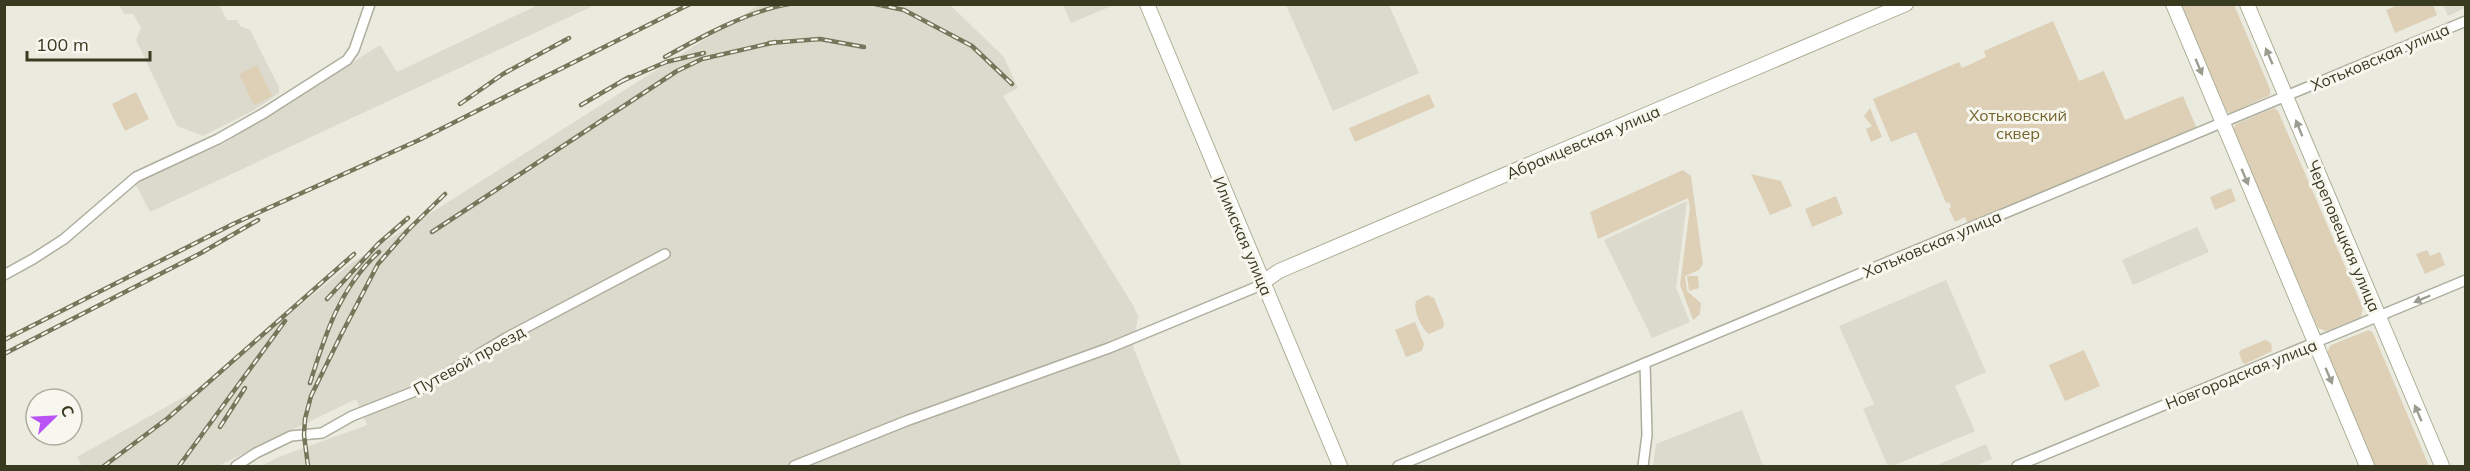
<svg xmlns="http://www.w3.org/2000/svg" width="2470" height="471" font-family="Mulish,sans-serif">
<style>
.built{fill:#dbdacd}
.green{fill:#ddd0b7}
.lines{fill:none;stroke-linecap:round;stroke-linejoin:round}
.street-casing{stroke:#aeae9e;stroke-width:12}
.secondary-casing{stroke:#adae95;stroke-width:16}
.street{stroke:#fff;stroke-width:9}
.secondary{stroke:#fff;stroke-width:14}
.rail-casing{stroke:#74775a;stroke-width:4.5}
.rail{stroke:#f7f7f0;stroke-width:2;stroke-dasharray:7;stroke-linecap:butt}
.oneway{fill:#9c9d90}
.labels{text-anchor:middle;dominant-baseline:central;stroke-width:6;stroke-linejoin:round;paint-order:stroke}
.street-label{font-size:16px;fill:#383b20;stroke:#f7f7f0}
.park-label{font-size:16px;fill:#736229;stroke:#f7f7f0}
</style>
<rect width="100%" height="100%" fill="#ebeadf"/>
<!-- built -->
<g class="built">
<path d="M 121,4 L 219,5 L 227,20 L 237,20 L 240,26 L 250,30 L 279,87 L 279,93 L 254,110 L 203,136 L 177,126 L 136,40 L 141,28 L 133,14 L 124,14 L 119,5 Z"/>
<path d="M 949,4 L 1004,57 L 1018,88 L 1003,96 L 1133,305 L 1138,316 L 1133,347 L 1182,466 L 261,466 L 279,457 L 367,425 L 356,399 L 218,466 L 82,466 L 77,457 L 205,385 L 350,264 L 759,5 Z"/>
<path d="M 538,5 L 595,5 L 150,212 L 135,183 L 223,144 L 380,45 L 397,72 Z"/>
<path d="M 1063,5 L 1114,5 L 1071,23 Z"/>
<path d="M 1286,5 L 1389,5 L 1419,73 L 1333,111 Z"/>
<path d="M 2443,5 L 2465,5 L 2465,8 L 2448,16 Z"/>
<path d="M 1687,201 L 1676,288 L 1690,322 L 1652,338 L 1604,240 Z"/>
<path d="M 2197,227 L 2209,252 L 2133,285 L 2122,260 Z"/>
<path d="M 1946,280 L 1986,372 L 1955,386 L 1975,431 L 1893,466 L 1888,466 L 1863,409 L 1874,404 L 1839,326 Z"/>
<path d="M 1742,410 L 1763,466 L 1653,466 L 1656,444 Z"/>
<path d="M 1986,444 L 1992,459 L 1975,466 L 1935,466 Z"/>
</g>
<!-- green -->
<g class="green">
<path d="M 2180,5 L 2234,5 L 2270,89 L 2270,95 L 2231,113 L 2224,111 Z"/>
<path d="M 2398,5 L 2433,5 L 2437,15 L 2395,33 L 2386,10 Z"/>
<path d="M 2053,21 L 2079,81 L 2104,71 L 2125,120 L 2183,96 L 2197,129 L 1968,224 L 1965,217 L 1955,222 L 1949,209 L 1951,207 L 1949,202 L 1946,203 L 1916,132 L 1891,142 L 1873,99 L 1959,62 L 1962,68 L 1986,57 L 1984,51 Z"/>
<path d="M 257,65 L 272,96 L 254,105 L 239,74 Z"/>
<path d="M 136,92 L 149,119 L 125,131 L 112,104 Z"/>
<path d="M 1429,94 L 1435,107 L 1355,142 L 1349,128 Z"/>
<path d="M 1870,108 L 1882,137 L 1871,142 L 1866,129 L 1872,126 L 1864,116 Z"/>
<path d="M 2274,108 L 2278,111 L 2363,308 L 2361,317 L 2326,331 L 2318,328 L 2233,129 L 2236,124 Z"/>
<path d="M 1683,170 L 1691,176 L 1703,264 L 1699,270 L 1685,276 L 1687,291 L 1701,303 L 1700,314 L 1693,320 L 1680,285 L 1690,207 L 1688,198 L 1598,239 L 1590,212 Z"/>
<path d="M 1751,174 L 1781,181 L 1792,206 L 1770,215 Z"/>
<path d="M 2231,188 L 2236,201 L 2215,210 L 2210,197 Z"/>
<path d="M 1836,196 L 1843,214 L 1812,227 L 1805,209 Z"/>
<path d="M 2427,250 L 2430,256 L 2440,252 L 2445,265 L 2425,274 L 2416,254 Z"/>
<path d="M 1687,276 L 1698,276 L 1699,288 L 1689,291 Z"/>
<path d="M 1427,295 L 1434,298 L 1444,323 L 1443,328 L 1429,334 C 1421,329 1413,309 1416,301 Z"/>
<path d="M 1415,322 L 1424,344 L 1422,351 L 1406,357 L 1395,330 Z"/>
<path d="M 2369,330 L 2373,333 L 2429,466 L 2375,466 L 2327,353 L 2331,345 Z"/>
<path d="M 2265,340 L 2271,343 L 2272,351 L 2245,364 L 2242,362 L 2239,352 L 2241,350 Z"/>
<path d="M 2084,350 L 2100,386 L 2065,401 L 2049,365 Z"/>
</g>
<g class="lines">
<!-- street casing -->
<g class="street-casing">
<g id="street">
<path d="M 4,275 L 33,259 L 64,239 L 136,177 L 218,139 L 264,113 L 347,60 L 354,50 L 370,4"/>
<path d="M 236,466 L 256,453 L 291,436 L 322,433 L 352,416 L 423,388 L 506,338 L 665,254"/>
<path d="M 794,466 L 906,421 L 1109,348 L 1254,288 L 1263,282"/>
<path d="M 1398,466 L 2466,21"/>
<path d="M 1643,466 L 1647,435 L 1645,363"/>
<path d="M 2017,466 L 2466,280"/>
</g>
</g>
<!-- secondary casing -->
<g class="secondary-casing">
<g id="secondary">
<path d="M 1147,4 L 1340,466"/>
<path d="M 2173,4 L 2367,466"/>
<path d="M 2247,4 L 2442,466"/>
<path d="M 1263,282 L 1279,271 L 1906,4"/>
</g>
</g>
<!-- street -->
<use href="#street" class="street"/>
<!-- secondary -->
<use href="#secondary" class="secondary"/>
<!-- rail casing -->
<g class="rail-casing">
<g id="rail">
<path d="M 875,4 L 904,10 L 972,46 L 1012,84"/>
<path d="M 769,43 L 820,39 L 864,47"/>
<path d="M 665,57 C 701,37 748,11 789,4"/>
<path d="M 622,81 L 666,62 L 704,53"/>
<path d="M 460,104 L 503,74 L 569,38"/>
<path d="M 581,105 L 629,77"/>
<path d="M 432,232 L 677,71 L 702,59 L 776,42"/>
<path d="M 327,299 L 378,244 L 408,218"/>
<path d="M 4,340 L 233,224 L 419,140 L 690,4"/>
<path d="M 4,354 L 201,253 L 258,220"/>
<path d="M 310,383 C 325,335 340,287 379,252"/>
<path d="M 220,427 L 245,388"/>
<path d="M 104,466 L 168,418 L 354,254"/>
<path d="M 179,466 L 285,321"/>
<path d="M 308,466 L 304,435 L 305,419 L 311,396 L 341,335 L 378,264 L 408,230 L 445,194"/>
</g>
</g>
<!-- rail -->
<use href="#rail" class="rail"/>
</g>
<!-- one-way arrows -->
<defs><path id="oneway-solid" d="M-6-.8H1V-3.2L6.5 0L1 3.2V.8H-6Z" transform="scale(1.5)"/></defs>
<g class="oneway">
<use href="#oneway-solid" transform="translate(2269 56) rotate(-113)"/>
<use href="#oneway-solid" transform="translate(2199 67) rotate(67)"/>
<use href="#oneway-solid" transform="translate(2299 128) rotate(-112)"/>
<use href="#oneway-solid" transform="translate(2245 177) rotate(67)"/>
<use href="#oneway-solid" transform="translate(2422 299) rotate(157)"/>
<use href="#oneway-solid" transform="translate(2329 376) rotate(67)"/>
<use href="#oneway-solid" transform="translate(2418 413) rotate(-113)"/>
</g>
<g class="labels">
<!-- street labels -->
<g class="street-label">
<text transform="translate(2380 57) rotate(-23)">Хотьковская улица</text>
<text transform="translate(1583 142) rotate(-23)">Абрамцевская улица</text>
<text transform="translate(1243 236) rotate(67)">Илимская улица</text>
<text transform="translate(2344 236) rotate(67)">Череповецкая улица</text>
<text transform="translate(1932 244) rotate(-23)">Хотьковская улица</text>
<text transform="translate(469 360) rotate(-29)">Путевой проезд</text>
<text transform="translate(2241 374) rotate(-22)">Новгородская улица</text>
</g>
<!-- park labels -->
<g class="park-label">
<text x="2018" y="115">Хотьковский<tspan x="2018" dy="18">сквер</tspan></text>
</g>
</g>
<!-- border -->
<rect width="2470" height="471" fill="none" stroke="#383b20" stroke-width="12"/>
<!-- north arrow -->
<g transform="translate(54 417) rotate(66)"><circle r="28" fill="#f7f7f0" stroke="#abac9d" stroke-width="1.5"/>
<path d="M0-4.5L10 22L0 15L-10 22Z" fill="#ba53f5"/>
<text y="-9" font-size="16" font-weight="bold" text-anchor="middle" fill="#383b20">С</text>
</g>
<!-- scale -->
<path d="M27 51v9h123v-9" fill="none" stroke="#383b20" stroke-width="3"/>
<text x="36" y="51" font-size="18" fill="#383b20" stroke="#f7f7f0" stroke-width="4.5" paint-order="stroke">100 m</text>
</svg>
